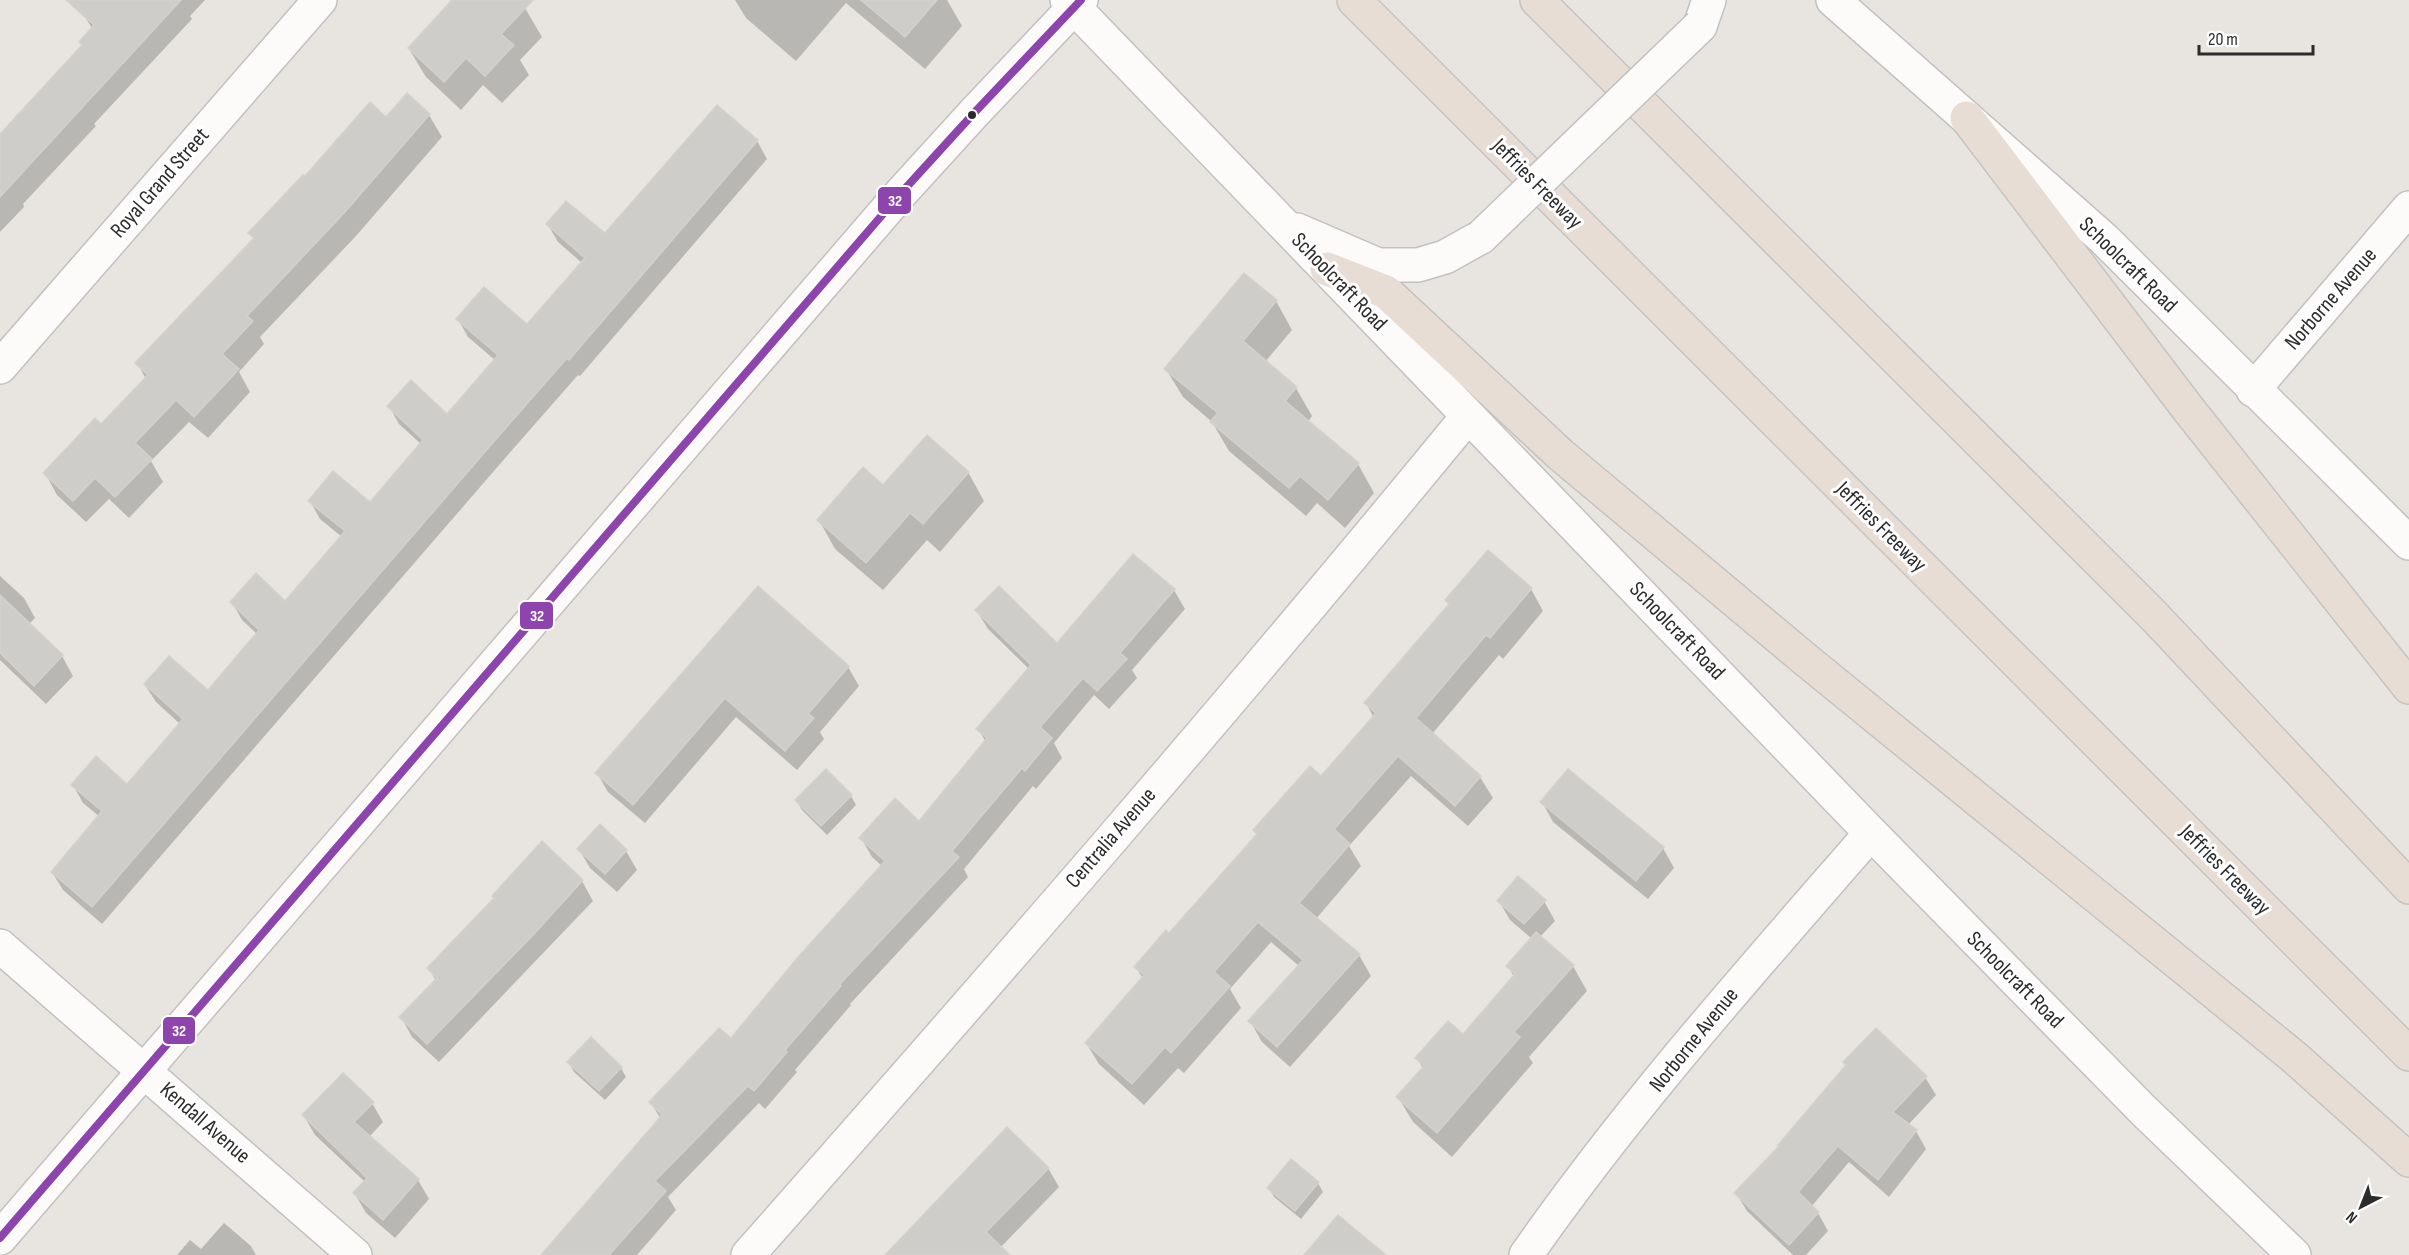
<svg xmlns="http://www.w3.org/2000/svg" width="2409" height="1255" font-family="'Sofia Sans Condensed',sans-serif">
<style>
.shadow{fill:#0003}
.building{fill:#cfcdca;stroke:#d3d1cd;stroke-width:1.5}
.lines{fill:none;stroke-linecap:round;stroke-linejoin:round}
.street-casing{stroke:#c2c1c1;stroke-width:36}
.secondary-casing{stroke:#c2c1c1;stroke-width:36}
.highway-casing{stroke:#c5c3c2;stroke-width:36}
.street{stroke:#fcfbfa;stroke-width:33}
.secondary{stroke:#fcfbfa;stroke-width:33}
.highway{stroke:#e7ddd5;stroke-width:33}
.secondary-bridge-casing{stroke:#c2c1c1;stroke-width:36;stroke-linecap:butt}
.secondary-bridge{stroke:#fcfbfa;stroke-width:33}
.bus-1-casing{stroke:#fff;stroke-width:12}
.bus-1{stroke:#8e44ad;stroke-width:8}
.bus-dot{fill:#2b2b2b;stroke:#fff;stroke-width:2}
.labels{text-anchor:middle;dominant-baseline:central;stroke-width:6;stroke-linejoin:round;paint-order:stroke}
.street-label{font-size:22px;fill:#2b2b2b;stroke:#fff}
.line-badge{stroke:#fff;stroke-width:2}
.badge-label{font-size:16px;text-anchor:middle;font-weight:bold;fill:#fff}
</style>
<rect width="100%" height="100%" fill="#e8e5e1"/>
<!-- shadow -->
<g class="shadow">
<path d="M 98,0 L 205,0 L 190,16 L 192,19 L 94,124 L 96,126 L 23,204 L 24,207 L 0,232 L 0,136 L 83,47 L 93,30 L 84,15 Z"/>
<path d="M 454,0 L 516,0 L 525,8 L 542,37 L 520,60 L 529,75 L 502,103 L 483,85 L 461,110 L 426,77 L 409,49 Z"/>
<path d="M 735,0 L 947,0 L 962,26 L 925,69 L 846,3 L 796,61 L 746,18 Z"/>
<path d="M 407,95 L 429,115 L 442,137 L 356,236 L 260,337 L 264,344 L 239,372 L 250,392 L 208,438 L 189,422 L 151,461 L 163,482 L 129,518 L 109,499 L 86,522 L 57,495 L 45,473 L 101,426 L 146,379 L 137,363 L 254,240 L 250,233 L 305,179 L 386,119 Z"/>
<path d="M 717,107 L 757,141 L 767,159 L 580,376 L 578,375 L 500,464 L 102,924 L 63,890 L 52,872 L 100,817 L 83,803 L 73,785 L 128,786 L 180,724 L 156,702 L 145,685 L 208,692 L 257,634 L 242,620 L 232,602 L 286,603 L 342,537 L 320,519 L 310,501 L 370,504 L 422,445 L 399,424 L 389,406 L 447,416 L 495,360 L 468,337 L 458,319 L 527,326 L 582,263 L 558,242 L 548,225 L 605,235 Z"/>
<path d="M 1276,301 L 1292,330 L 1265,362 L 1296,388 L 1312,416 L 1308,422 L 1358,464 L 1374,493 L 1345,528 L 1317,503 L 1306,516 L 1229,451 L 1212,422 L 1183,397 L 1166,369 Z"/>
<path d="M 968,472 L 984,501 L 940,552 L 927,540 L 883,590 L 835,549 L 819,520 L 883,487 Z"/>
<path d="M 1488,552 L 1531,589 L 1543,611 L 1503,659 L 1499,655 L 1432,734 L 1480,777 L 1493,798 L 1468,826 L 1411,776 L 1349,846 L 1361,866 L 1316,919 L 1359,955 L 1371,976 L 1290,1067 L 1262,1042 L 1250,1021 L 1299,966 L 1271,942 L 1230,989 L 1241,1008 L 1184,1073 L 1178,1068 L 1144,1105 L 1099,1064 L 1086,1043 L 1143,979 L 1136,967 L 1169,935 L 1321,778 L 1374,718 L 1366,703 L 1450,605 Z"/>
<path d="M 0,576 L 24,598 L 35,618 L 29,624 L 62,656 L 73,676 L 46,704 L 0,660 Z"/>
<path d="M 758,588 L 848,667 L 859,686 L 820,732 L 824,739 L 797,770 L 736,717 L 645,823 L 608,792 L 597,773 Z"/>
<path d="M 1174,590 L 1185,609 L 1132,670 L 1137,678 L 1109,709 L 1094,695 L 1054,743 L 1062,758 L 1036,789 L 1033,786 L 964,869 L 968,877 L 850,1004 L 851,1005 L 795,1070 L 797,1072 L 765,1109 L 759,1103 L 668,1197 L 676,1210 L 637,1255 L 543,1255 L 661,1119 L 650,1102 L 731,1040 L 883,867 L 872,857 L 861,838 L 919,823 L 986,742 L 978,729 L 1029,669 L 988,629 L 977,611 L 1057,646 Z"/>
<path d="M 826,771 L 851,796 L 856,805 L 827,835 L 802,810 L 797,801 Z"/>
<path d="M 1542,802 L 1663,848 L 1674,868 L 1648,899 L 1553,822 Z"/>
<path d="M 542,843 L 582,881 L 593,901 L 439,1062 L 412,1037 L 401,1017 L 436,981 L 429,968 L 495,898 Z"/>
<path d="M 579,849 L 626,851 L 637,870 L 617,892 L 590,868 Z"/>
<path d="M 1499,901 L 1544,901 L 1555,921 L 1540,937 L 1573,966 L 1587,991 L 1529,1057 L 1533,1063 L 1452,1157 L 1413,1122 L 1398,1097 L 1423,1069 L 1417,1058 L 1463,1036 L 1514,977 L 1508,966 L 1532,939 L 1510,920 Z"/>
<path d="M 569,1062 L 621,1068 L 626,1077 L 605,1100 L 574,1072 Z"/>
<path d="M 1925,1077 L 1936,1095 L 1908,1125 L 1916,1131 L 1926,1149 L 1889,1197 L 1849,1162 L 1811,1207 L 1818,1213 L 1828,1231 L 1806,1255 L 1793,1255 L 1747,1211 L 1736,1193 Z"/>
<path d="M 372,1103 L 383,1122 L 369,1137 L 418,1180 L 429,1199 L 395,1238 L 366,1213 L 355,1194 L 365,1182 L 315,1135 L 304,1116 Z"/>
<path d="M 1048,1168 L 1059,1187 L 999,1249 L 1002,1255 L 886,1255 Z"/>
<path d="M 1318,1183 L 1323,1192 L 1301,1219 L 1274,1197 L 1269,1188 Z"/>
<path d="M 224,1223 L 251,1246 L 256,1255 L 177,1255 L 190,1240 L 201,1249 Z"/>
</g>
<!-- building -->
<g class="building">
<path d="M 66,0 L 181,0 L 0,197 L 0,134 L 82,45 L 79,42 L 94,25 Z"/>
<path d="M 452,0 L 533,0 L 501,34 L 514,45 L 485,76 L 466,58 L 444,82 L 408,48 Z"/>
<path d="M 861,0 L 937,0 L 905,37 Z"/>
<path d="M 407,93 L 430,114 L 344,213 L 247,316 L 253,321 L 222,354 L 239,369 L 194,417 L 176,400 L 135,443 L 152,459 L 115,497 L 95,478 L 73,501 L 43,473 L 95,418 L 101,424 L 148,375 L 135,363 L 254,238 L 248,233 L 303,175 L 305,176 L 370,102 L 386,117 Z"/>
<path d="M 717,105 L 758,140 L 569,360 L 567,358 L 490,446 L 92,907 L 51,872 L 102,811 L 71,785 L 96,756 L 127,784 L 183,719 L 144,684 L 169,656 L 208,690 L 259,630 L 230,602 L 256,573 L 285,601 L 345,531 L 308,501 L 333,471 L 370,502 L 423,440 L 387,406 L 411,380 L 447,414 L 498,355 L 456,319 L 484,287 L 527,324 L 585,258 L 546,224 L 566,201 L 605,233 Z"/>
<path d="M 1244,273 L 1277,300 L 1243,341 L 1297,387 L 1285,401 L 1359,463 L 1328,500 L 1300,476 L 1289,488 L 1210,422 L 1218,413 L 1164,369 Z"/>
<path d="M 927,435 L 969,472 L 923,524 L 910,513 L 866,563 L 817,520 L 863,467 L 883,485 Z"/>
<path d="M 1488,550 L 1532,588 L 1490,638 L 1486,635 L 1416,718 L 1481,776 L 1455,806 L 1398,756 L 1334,829 L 1350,844 L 1299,903 L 1360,954 L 1277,1047 L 1248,1021 L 1303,960 L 1258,922 L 1214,972 L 1230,986 L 1171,1053 L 1165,1047 L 1132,1084 L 1085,1043 L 1144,975 L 1134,967 L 1166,930 L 1169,933 L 1257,834 L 1253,830 L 1310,766 L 1321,776 L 1376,713 L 1364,703 L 1449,604 L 1445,600 Z"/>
<path d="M 1133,554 L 1175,589 L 1120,653 L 1127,659 L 1097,691 L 1083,678 L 1040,727 L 1052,738 L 1025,771 L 1022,768 L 952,851 L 959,857 L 840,984 L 841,986 L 785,1050 L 787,1052 L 754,1091 L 748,1086 L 655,1181 L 666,1191 L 609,1255 L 541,1255 L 662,1115 L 649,1102 L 719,1028 L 731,1038 L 799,956 L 885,861 L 859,838 L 895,798 L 919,821 L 987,738 L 976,729 L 1031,665 L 975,610 L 999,586 L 1057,643 Z"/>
<path d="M 758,586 L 849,666 L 808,714 L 814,718 L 785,751 L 725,698 L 633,805 L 595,773 Z"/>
<path d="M 0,595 L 63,655 L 34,686 L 0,653 Z"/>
<path d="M 826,769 L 852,795 L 821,826 L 795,800 Z"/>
<path d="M 1568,769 L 1664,847 L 1636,881 L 1540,802 Z"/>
<path d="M 600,824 L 627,850 L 605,874 L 577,849 Z"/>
<path d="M 542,841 L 583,880 L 534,934 L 427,1044 L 399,1017 L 437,978 L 427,968 L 494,898 L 492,896 Z"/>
<path d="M 1518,876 L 1546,900 L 1524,924 L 1497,901 Z"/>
<path d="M 1536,932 L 1574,965 L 1514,1032 L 1520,1037 L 1437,1133 L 1396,1097 L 1424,1066 L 1415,1058 L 1448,1021 L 1463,1034 L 1515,974 L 1506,966 Z"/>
<path d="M 1876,1028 L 1927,1076 L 1893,1112 L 1917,1130 L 1878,1180 L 1838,1146 L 1798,1192 L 1819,1212 L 1789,1245 L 1734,1193 L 1779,1146 L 1778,1145 L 1846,1065 L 1843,1062 Z"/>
<path d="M 591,1037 L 622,1067 L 599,1091 L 567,1062 Z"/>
<path d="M 343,1073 L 374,1102 L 354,1122 L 419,1179 L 383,1220 L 353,1193 L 367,1178 L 302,1115 Z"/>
<path d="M 1007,1127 L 1049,1168 L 986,1232 L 1010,1255 L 885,1255 Z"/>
<path d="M 1291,1159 L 1319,1182 L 1295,1211 L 1267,1188 Z"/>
<path d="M 1338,1215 L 1386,1255 L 1304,1255 Z"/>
</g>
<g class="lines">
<!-- street casing -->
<g class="street-casing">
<g id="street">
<path d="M 0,367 L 320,0"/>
<path d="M 2253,390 L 2409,208"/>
<path d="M 0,946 L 355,1255"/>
<path d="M 748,1255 C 992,979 1234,701 1468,416"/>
<path d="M 1526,1255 C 1630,1106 1752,970 1871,833"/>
</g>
</g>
<!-- secondary casing -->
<g class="secondary-casing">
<g id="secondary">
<path d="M 1067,0 L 1871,833 L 2143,1110 L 2294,1255"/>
<path d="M 1833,0 L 2104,239 L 2409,543"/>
<path d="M 1700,26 L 1709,0"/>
<path d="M 1297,230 L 1378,265 L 1418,265 L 1445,257 L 1481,237"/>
<path d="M 0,1238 L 902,192 L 974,113 L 1081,0"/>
</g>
</g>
<!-- highway casing -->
<g class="highway-casing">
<g id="highway">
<path d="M 1354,0 L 2409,1054"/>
<path d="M 1537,0 L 2154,616 L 2409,887"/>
<path d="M 1967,118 L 2189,410 L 2409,687"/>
<path d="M 1327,269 L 1386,292 L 1561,455 L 1806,660 L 2294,1057 L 2409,1160"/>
</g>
</g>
<!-- street -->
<use href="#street" class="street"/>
<!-- secondary -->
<use href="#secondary" class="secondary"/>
<!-- highway -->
<use href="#highway" class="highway"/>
<!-- secondary-bridge casing -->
<g class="secondary-bridge-casing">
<path id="secondary-bridge" d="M 1481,237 L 1700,26"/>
</g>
<!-- secondary-bridge -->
<use href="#secondary-bridge" class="secondary-bridge"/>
<!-- bus-1 casing -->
<g class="bus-1-casing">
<path id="bus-1" d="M 0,1238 L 902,192 L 974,113 L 1081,0"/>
</g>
<!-- bus-1 -->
<use href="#bus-1" class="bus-1"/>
</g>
<!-- markers -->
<circle class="bus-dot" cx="972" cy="115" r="5"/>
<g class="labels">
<!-- street labels -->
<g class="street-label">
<text transform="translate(160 183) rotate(-49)">Royal Grand Street</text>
<text transform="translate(1537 184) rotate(45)">Jeffries Freeway</text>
<text transform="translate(2128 265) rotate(44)">Schoolcraft Road</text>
<text transform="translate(1339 282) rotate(46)">Schoolcraft Road</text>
<text transform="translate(2331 299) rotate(-49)">Norborne Avenue</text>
<text transform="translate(1881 527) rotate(45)">Jeffries Freeway</text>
<text transform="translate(1677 631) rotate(46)">Schoolcraft Road</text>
<text transform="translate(1111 838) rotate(-49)">Centralia Avenue</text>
<text transform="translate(2225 870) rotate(45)">Jeffries Freeway</text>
<text transform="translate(2015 980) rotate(45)">Schoolcraft Road</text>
<text transform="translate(1694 1040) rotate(-51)">Norborne Avenue</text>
<text transform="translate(205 1123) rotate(41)">Kendall Avenue</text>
</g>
</g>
<g class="line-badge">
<rect x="877" y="186" width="35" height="29" rx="6" fill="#8e44ad"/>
<rect x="519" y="601" width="35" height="29" rx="6" fill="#8e44ad"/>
<rect x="162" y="1016" width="34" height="29" rx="6" fill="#8e44ad"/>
</g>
<g class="badge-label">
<text x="895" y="206">32</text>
<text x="537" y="621">32</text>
<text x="179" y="1036">32</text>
</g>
<!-- north arrow -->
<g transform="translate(2361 1207) rotate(222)" stroke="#ffffff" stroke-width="4.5" paint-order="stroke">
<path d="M0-4.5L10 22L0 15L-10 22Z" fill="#2b2b2b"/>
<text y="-9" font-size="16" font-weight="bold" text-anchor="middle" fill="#2b2b2b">N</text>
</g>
<!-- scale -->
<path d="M2199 45v9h114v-9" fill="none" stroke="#2b2b2b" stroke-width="3"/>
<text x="2208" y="45" font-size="18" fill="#2b2b2b" stroke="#ffffff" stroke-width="4.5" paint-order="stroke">20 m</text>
</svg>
